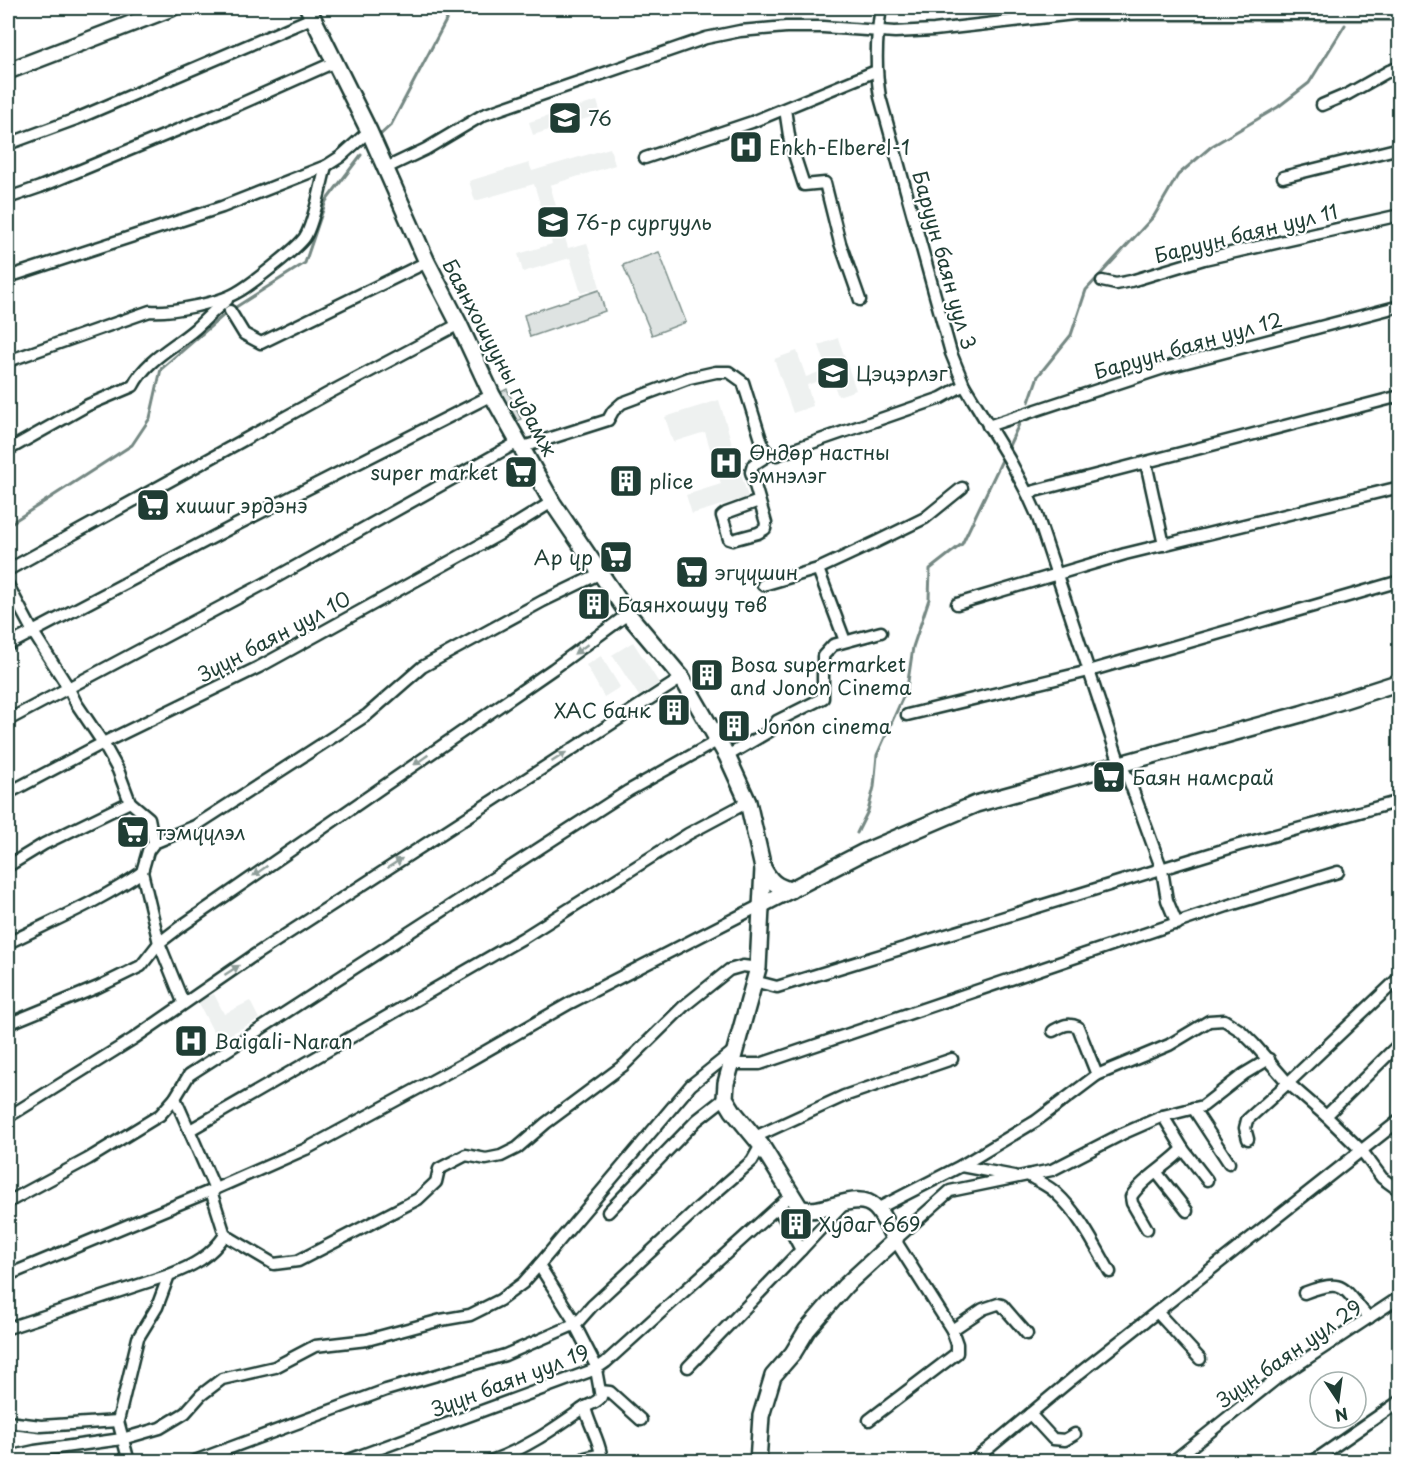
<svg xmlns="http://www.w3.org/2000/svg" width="1407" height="1469" font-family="'Playpen Sans',sans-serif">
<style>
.built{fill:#eef1f0}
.green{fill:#dee3e2;stroke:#7e908b;stroke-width:1.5}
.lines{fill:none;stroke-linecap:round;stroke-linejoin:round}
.stream{stroke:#758883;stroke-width:3}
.street-casing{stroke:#1f3d34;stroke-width:15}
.secondary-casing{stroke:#1f3d34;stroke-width:20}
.street{stroke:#fff;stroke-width:10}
.secondary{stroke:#fff;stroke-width:15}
.oneway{fill:#8f9e9a}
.labels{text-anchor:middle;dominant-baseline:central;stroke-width:4.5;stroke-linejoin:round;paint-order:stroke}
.poi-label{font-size:20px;fill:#1f3d34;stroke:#fff;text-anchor:start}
.street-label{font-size:20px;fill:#1f3d34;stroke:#fff}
</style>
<rect width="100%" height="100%" fill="#fff"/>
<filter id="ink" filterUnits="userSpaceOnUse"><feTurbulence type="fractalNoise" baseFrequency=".0167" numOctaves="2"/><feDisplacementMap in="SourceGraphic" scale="12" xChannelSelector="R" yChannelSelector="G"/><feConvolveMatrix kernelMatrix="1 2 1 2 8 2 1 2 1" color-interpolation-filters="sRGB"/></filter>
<g filter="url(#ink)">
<!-- built -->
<g class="built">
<path d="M 597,101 L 601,114 L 533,135 L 529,122 Z"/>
<path d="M 610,148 L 615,165 L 550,185 L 568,248 L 587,243 L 600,287 L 581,293 L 570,258 L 523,272 L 518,254 L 552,244 L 534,184 L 475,201 L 469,181 L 529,163 L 532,171 Z"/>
<path d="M 838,338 L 856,390 L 838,396 L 831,377 L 807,385 L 813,406 L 793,413 L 774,359 L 797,351 L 806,377 L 827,369 L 819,345 Z"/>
<path d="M 719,400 L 748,497 L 692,514 L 686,495 L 721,484 L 705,432 L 673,442 L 665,417 Z"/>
<path d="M 633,642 L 659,683 L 639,696 L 612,655 Z"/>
<path d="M 601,656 L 620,687 L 604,697 L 586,665 Z"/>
<path d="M 214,994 L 224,1014 L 250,1001 L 259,1019 L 218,1041 L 198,1002 Z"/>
</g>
<!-- green -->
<g class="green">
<path d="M 659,252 L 686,322 L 652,335 L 623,265 Z"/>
<path d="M 599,290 L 605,311 L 530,337 L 524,315 Z"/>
<path d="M 507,389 L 521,419 L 516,422 L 501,392 Z"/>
</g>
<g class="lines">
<!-- stream -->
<g class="stream">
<path d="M 379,136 L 391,125 L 451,11 L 455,8"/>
<path d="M 1029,402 L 1038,376 L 1071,335 L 1086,290 L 1154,216 L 1178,175 L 1212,146 L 1278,107 L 1309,83 L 1345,25"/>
<path d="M 1007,450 L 1020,422"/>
<path d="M 8,525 L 132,445 L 150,418 L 161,369 L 225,314 L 305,263 L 326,201 L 361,155"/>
<path d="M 857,833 L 868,811 L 874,787 L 877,755 L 907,688 L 913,647 L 929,599 L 930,569 L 962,544 L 1004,456"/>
</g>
<!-- street casing -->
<g class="street-casing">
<g id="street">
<path d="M 881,8 C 876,38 875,67 880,97 L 951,353 L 964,385 L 1009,459 L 1027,493 L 1037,515 L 1120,764 L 1129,780 L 1162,870 L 1167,900 L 1177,924"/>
<path d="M 1322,105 L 1348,94 L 1389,71 L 1400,67"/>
<path d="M 785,109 L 790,142 L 804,185 L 825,183 L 840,243 L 860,300"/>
<path d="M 8,144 L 76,119 L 312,18"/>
<path d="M 645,158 L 752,122 L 876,71"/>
<path d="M 386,168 L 426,149 L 483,115 L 706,38 L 740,31 L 786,27 L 823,27 L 895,32 L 934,30 L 1074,14 L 1400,14"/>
<path d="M 1283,177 L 1400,148"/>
<path d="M 8,198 L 40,187 L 238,105 L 335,62"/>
<path d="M 8,277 L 222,207 L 326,166 L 340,157 L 369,131"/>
<path d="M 1102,281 L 1116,284 L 1131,281 L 1204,259 L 1400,215"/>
<path d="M 230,311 L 244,334 L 261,343 L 427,262"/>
<path d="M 8,361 L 150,311 C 170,313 218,303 236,293 C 249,286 297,249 305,237 C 314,223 321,184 326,166"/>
<path d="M 988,426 L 1164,368 L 1400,306"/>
<path d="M 523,447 L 608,420 L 613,411 L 622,403 L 689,378 L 716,372 L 729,372 L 743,382 L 764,449 L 770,454 L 777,455 L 941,398 L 964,385"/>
<path d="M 8,450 L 88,405 L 133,386 C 146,360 174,347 195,329 C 206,319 215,309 227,300"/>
<path d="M 1146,463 L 1164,545"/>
<path d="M 1027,493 L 1400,396"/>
<path d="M 759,501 L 726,513 L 722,516 L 729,539 L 732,540 L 758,533 L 765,529 L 766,523 L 751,472 L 753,465 L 770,454"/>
<path d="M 818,569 L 845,641"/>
<path d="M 8,570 L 329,393 L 459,324"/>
<path d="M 8,585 L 33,632 L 68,687 L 76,703 L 103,743 L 118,770 L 130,802 L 149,818 L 154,843 L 148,851 L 142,872 L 159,943 L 183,1002"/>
<path d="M 763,585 L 818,569 L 876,542 L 925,518 L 962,488"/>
<path d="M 957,604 L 1125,554 L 1400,487"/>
<path d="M 8,645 L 236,525 L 492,395"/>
<path d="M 907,715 L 1089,671 L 1400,581"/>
<path d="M 8,720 L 264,584 L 520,441"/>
<path d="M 727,756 L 770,731 L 777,721 L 823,698 L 823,656 L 833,645 L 881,632"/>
<path d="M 8,793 L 103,743 L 259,667 L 500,534 L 552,502"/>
<path d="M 154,843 L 195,826 L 367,715 L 422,667 L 543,601 L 601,573"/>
<path d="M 8,866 L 44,844 L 130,802"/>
<path d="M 8,943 C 52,921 101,901 142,872"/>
<path d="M 754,981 L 777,987 L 1239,845 L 1400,801"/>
<path d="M 8,1024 L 98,987 L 141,966 L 159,943 L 180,927 L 553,669 L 628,614"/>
<path d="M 1053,1031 C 1062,1026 1068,1022 1078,1027 L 1097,1075"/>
<path d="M 731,1064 L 760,1064 L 1227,906 L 1338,872"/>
<path d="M 1193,1108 L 1229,1163"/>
<path d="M 1163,1116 L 1183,1149 L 1207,1180"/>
<path d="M 1326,1116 L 1400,1043"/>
<path d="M 8,1117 L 133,1039 L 256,954 L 682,678"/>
<path d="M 190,1130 L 523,938 L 688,834 L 748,802"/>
<path d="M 755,1137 L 844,1096 L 952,1059"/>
<path d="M 1248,1139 L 1245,1128 L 1247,1120 L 1288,1083 L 1400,977"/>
<path d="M 961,1166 L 1014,1176"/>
<path d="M 1157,1173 L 1187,1211"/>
<path d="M 1028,1175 C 1037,1181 1049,1186 1056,1193 C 1080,1215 1094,1244 1110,1272"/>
<path d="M 8,1202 L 88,1159 L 160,1115 L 175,1098 L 189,1075 L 628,791 L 717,741"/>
<path d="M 877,1209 L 961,1166 L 1036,1121 L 1097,1075 L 1169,1045 L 1209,1021 L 1224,1020 L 1241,1031 L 1254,1044 L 1288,1083 L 1326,1116 L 1362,1151 L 1382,1178 L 1400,1191"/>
<path d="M 608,1212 L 697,1120 L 725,1098"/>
<path d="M 1147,1229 L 1132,1203 L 1131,1197 C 1141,1180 1168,1165 1183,1149"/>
<path d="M 225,1235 L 274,1264 L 298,1261 L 418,1199 L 436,1182 L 439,1169 L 466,1155 L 486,1159 L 501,1156 L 517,1148 L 546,1123 L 624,1065 L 684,1006 L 729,970 L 743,966 L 758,968"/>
<path d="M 801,1250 L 844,1204"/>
<path d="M 539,1265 L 576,1324"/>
<path d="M 8,1275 L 215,1189 L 306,1149 L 465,1063 L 570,1003 L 761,905"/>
<path d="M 1304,1293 C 1346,1277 1342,1288 1369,1318"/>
<path d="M 1157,1312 L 1200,1359"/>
<path d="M 8,1328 L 169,1275"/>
<path d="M 952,1330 L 983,1309 L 998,1304 L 1002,1305 L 1027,1334"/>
<path d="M 688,1367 L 801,1250 L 778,1207"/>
<path d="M 600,1391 L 610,1392 L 641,1420"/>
<path d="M 1030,1414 L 1053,1439 L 1065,1440 L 1075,1434"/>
<path d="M 869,1420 L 957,1353 L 957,1344 L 952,1330 L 895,1240 L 950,1191 L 1052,1170 L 1122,1134 L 1163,1116 L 1203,1106 L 1244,1074 L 1269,1059"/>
<path d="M 8,1422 L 41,1426 L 118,1421"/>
<path d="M 8,1457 L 35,1451 L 122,1439 L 160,1428 L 185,1413 L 201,1395 L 222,1379 L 275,1367 L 315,1346 L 367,1340 L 441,1320 L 470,1315 L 500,1300 L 523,1283 L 539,1265 L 691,1085 L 736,1049"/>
<path d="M 129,1462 L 118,1421 L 138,1338 L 157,1307 L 169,1275 C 193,1266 211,1256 225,1235 L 212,1194 L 215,1189 L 175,1098"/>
<path d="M 192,1462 L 386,1390 L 505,1355 L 576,1324 L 592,1306 L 698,1208 L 752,1161 L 761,1145"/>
<path d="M 343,1462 L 596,1369 L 606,1362 L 792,1194"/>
<path d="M 488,1462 C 524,1450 552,1430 582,1409 C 589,1404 596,1404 601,1397 L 595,1364 L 575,1325"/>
<path d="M 580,1462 L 585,1458 L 601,1454 C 598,1437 588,1423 585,1407"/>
<path d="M 972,1462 L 1072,1379 L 1400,1120"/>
<path d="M 1172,1462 L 1276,1379 L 1400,1297"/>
<path d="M 1312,1462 L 1400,1401"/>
</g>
</g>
<!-- secondary casing -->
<g class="secondary-casing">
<g id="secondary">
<path d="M 308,8 L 369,131 L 427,262 L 459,324 L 492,395 L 552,502 L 628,614 L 682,678 L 727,756 L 748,802 L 763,868 C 770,881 776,887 791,890"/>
<path d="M 8,71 L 172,8"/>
<path d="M 761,905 L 864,852 L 976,804 L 1301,714 L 1400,682"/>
<path d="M 758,1462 L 761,1416 L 773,1376 L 793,1353 L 807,1330 L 845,1286 L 895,1240 C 889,1230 884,1216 876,1208 C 856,1188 824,1217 800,1208 L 761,1145 L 733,1111 L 725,1098 L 726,1083 L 758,968 L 763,868"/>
</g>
</g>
<!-- street -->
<use href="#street" class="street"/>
<!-- secondary -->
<use href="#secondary" class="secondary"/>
</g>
<!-- one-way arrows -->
<defs><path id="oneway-solid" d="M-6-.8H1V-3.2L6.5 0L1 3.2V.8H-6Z" transform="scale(1.5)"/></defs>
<g class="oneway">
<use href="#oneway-solid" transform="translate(581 649) rotate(144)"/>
<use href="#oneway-solid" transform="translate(559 757) rotate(-33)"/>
<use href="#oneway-solid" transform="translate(421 760) rotate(145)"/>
<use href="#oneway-solid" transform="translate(395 863) rotate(-33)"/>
<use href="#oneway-solid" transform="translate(260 871) rotate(145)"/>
<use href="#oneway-solid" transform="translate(232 970) rotate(-33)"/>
</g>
</g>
<!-- icons -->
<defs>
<g id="school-square" transform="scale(1.725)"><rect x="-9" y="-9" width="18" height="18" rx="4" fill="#1f3d34" stroke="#fff"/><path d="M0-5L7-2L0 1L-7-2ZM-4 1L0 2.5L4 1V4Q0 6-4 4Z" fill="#fff"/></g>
<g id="hospital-square" transform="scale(1.725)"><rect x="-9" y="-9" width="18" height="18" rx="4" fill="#1f3d34" stroke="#fff"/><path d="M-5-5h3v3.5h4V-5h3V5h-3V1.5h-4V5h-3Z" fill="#fff"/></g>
<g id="supermarket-square" transform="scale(1.725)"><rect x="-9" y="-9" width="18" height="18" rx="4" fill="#1f3d34" stroke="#fff"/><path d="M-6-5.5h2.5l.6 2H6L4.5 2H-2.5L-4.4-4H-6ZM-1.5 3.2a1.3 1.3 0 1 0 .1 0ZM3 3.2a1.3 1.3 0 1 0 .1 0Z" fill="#fff"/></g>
<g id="building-square" transform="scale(1.725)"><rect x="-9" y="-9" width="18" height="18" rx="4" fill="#1f3d34" stroke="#fff"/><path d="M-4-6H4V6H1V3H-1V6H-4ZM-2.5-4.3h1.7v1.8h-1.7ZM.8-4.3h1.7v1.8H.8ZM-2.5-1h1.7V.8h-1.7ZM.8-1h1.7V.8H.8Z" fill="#fff"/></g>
</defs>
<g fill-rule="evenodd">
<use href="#school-square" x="565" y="118"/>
<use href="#hospital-square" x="746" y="147"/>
<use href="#school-square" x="553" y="222"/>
<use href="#school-square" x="833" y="373"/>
<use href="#hospital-square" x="726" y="463"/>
<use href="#supermarket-square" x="521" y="472"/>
<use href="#building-square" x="626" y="481"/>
<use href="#supermarket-square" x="153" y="505"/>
<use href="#supermarket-square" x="616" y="557"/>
<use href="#supermarket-square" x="692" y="572"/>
<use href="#building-square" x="594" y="604"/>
<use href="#building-square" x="707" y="675"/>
<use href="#building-square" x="674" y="710"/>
<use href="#building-square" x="734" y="726"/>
<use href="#supermarket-square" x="1109" y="777"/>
<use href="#supermarket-square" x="133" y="832"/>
<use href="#hospital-square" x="191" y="1041"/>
<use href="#building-square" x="796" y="1224"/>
</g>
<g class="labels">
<!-- poi labels -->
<g class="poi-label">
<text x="588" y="118">76</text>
<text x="769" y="147">Enkh-Elberel-1</text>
<text x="576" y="222">76-р сургууль</text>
<text x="856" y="373">Цэцэрлэг</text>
<text x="749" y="452">Өндөр настны<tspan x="749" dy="23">эмнэлэг</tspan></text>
<text x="498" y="472" text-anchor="end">super market</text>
<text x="649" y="481">plice</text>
<text x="176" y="505">хишиг эрдэнэ</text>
<text x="593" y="557" text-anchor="end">Ар үр</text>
<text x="715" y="572">эгүүшин</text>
<text x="617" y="604">Баянхошуу төв</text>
<text x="730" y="664">Bosa supermarket<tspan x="730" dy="23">and Jonon Cinema</tspan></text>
<text x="651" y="710" text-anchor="end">ХАС банк</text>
<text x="757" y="726">Jonon cinema</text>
<text x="1132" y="777">Баян намсрай</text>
<text x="156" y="832">тэмүүлэл</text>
<text x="214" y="1041">Baigali-Naran</text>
<text x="819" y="1224">Худаг 669</text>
</g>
<!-- street labels -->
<g class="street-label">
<text transform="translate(1246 233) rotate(-14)">Баруун баян уул 11</text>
<text transform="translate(945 260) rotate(74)">Баруун баян уул 3</text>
<text transform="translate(1188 345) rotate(-16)">Баруун баян уул 12</text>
<text transform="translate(500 357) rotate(62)">Баянхошууны гудамж</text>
<text transform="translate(274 636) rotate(-28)">Зүүн баян уул 10</text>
<text transform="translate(1289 1353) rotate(-35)">Зүүн баян уул 29</text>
<text transform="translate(510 1380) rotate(-21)">Зүүн баян уул 19</text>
</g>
</g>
<!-- margin -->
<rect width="1407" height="1469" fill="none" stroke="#fff" stroke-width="30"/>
<rect x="15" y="15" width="1377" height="1439" fill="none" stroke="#1f3d34" stroke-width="2" filter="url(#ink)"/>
<!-- north arrow -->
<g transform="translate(1338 1400) rotate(167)"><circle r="28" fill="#ffffff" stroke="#a5b1ae" stroke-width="1.5"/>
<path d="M0-4.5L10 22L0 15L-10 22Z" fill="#1f3d34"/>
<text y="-9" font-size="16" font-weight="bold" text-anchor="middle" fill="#1f3d34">N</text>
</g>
</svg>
